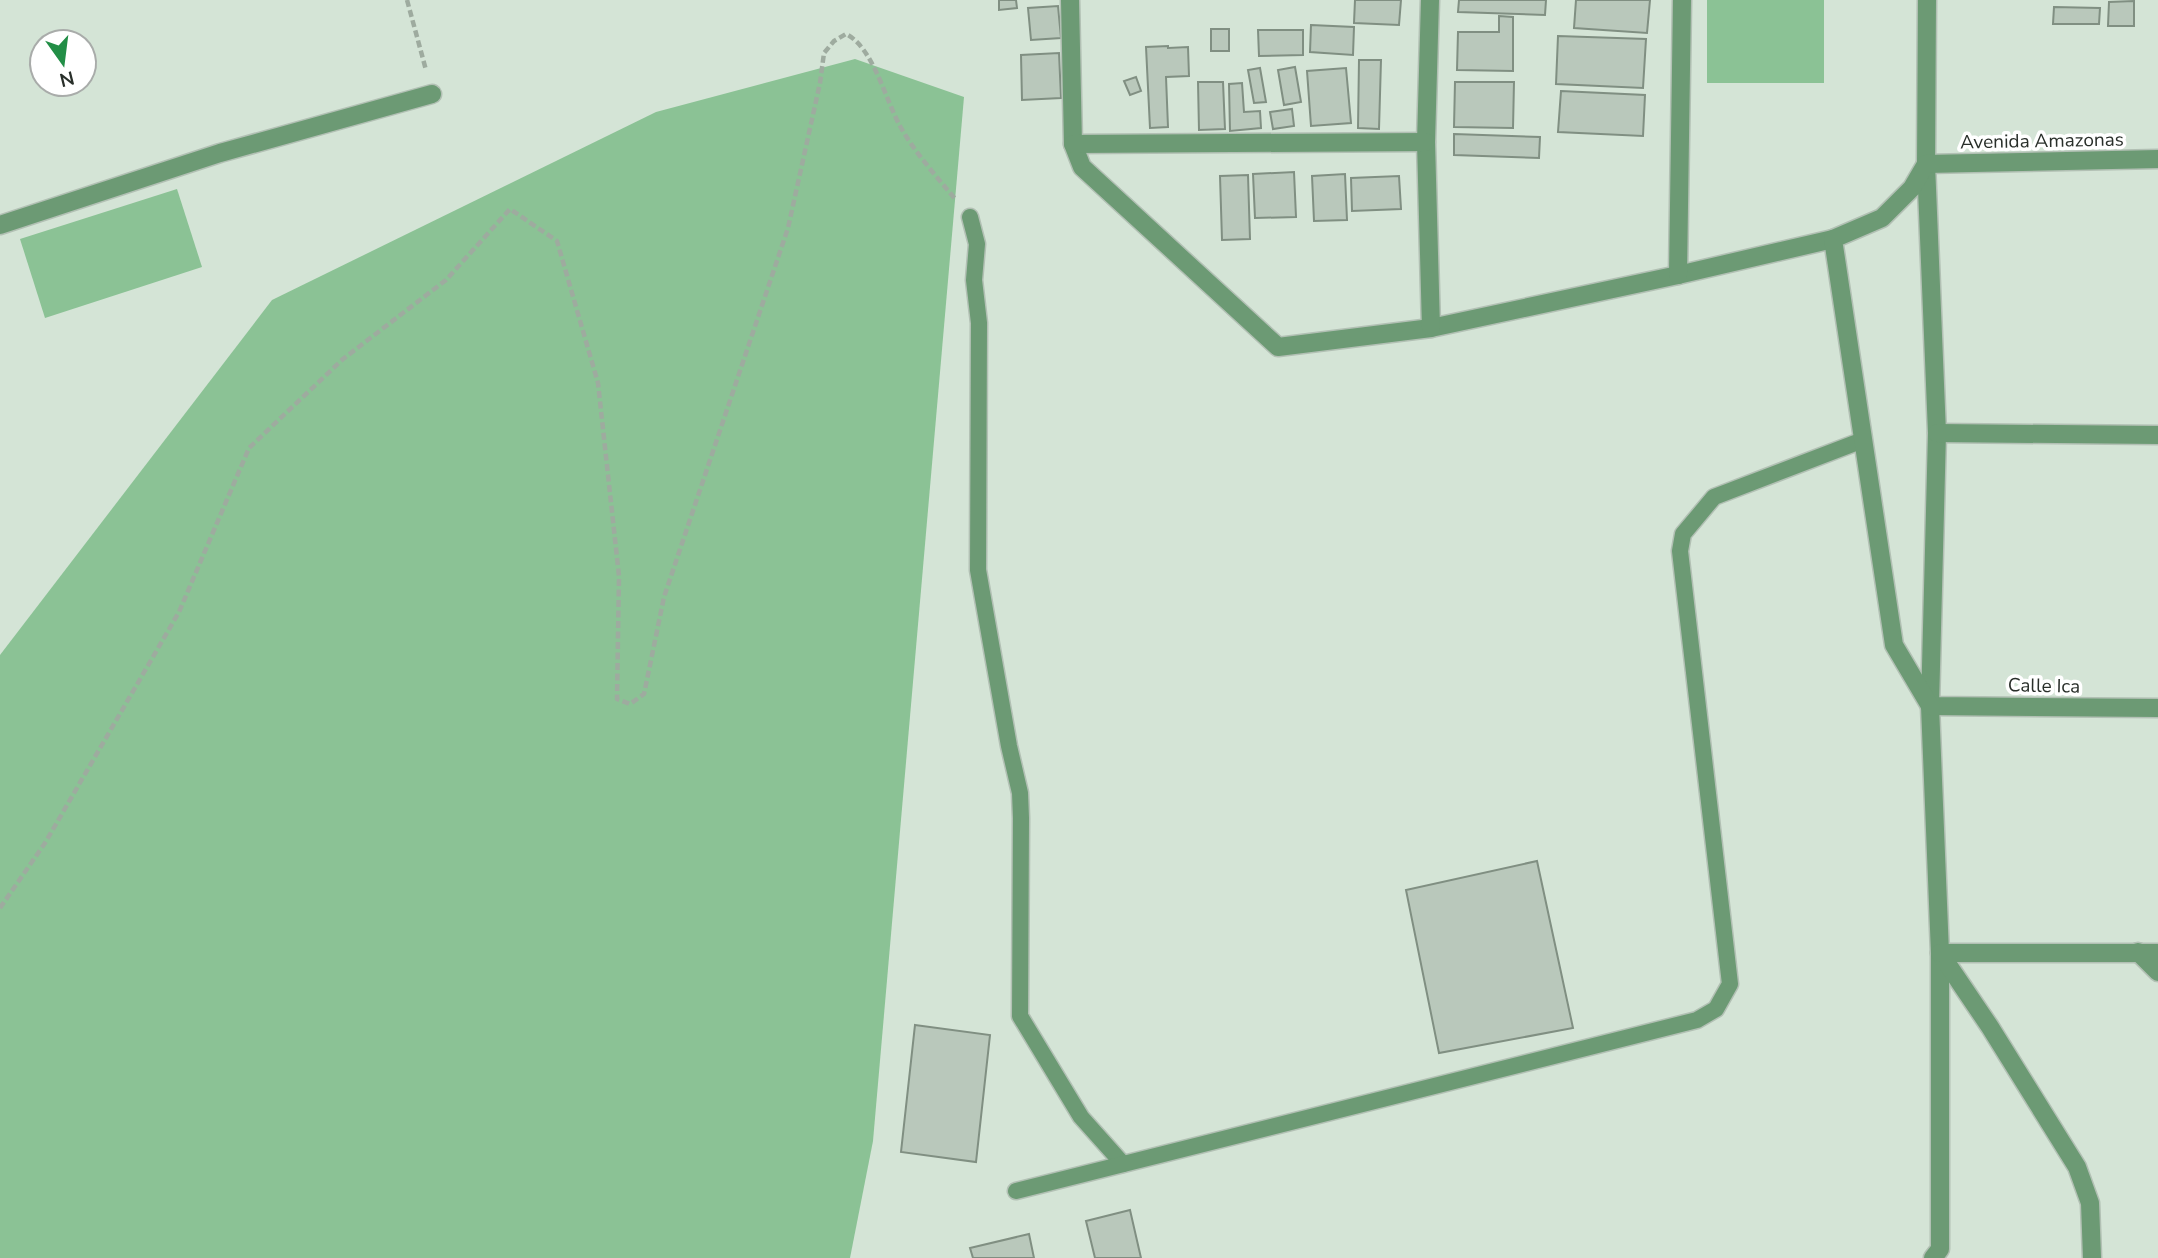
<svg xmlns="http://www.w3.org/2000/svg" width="2158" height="1258" font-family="'Nunito Sans',sans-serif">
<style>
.green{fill:#8bc295}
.building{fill:#b9c8bb;stroke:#808f82;stroke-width:2}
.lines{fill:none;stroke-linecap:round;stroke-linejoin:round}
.service-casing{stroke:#b2c0b4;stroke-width:19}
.minor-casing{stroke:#b2c0b4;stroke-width:21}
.path{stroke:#9eab9f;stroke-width:4.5;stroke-dasharray:7 3.5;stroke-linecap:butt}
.service{stroke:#6c9a74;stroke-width:16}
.minor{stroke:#6c9a74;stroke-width:18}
.labels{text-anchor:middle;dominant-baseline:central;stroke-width:7;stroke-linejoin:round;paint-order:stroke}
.street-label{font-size:19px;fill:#292f2a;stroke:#fff}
</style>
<rect width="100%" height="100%" fill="#d4e4d6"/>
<!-- green -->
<g class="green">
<rect x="1707" y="0" width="117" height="83"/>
<path d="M 855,59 L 964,97 L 873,1141 L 850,1258 L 0,1258 L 0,655 L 272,300 L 656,112 Z"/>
<path d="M 177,189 L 202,267 L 45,318 L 20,239 Z"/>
</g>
<!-- building -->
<g class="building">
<path d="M 999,0 L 1016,0 L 1017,8 L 999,10 Z"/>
<path d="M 1355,0 L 1401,0 L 1399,25 L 1354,23 Z"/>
<path d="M 1459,0 L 1546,0 L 1545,15 L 1458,12 Z"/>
<path d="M 1576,0 L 1650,0 L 1647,33 L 1574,28 Z"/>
<path d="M 2134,1 L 2134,26 L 2108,26 L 2109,2 Z"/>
<path d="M 1058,6 L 1061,38 L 1031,40 L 1028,8 Z"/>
<path d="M 2054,7 L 2100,8 L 2099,24 L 2053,24 Z"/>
<path d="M 1499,16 L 1513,17 L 1513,71 L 1457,70 L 1458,32 L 1499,32 Z"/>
<path d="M 1311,25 L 1354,27 L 1353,55 L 1310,52 Z"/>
<rect x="1211" y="29" width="18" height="22"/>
<path d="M 1258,30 L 1303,30 L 1303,55 L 1259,56 Z"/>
<path d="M 1558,36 L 1646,39 L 1643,88 L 1556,84 Z"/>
<path d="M 1168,46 L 1168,48 L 1188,47 L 1189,76 L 1166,77 L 1168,127 L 1150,128 L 1146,47 Z"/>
<path d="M 1059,53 L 1061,98 L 1022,100 L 1021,55 Z"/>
<path d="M 1359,60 L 1381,60 L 1379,129 L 1358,128 Z"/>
<path d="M 1295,67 L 1301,102 L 1284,105 L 1278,70 Z"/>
<path d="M 1260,68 L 1266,102 L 1254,103 L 1248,70 Z"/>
<path d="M 1346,68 L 1351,123 L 1311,126 L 1307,71 Z"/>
<path d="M 1136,77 L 1141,91 L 1130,95 L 1124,81 Z"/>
<path d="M 1198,82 L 1223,82 L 1225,129 L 1199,130 Z"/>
<path d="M 1455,82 L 1514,82 L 1513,128 L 1454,127 Z"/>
<path d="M 1242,83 L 1244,112 L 1260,111 L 1261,128 L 1230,131 L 1229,84 Z"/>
<path d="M 1561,91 L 1645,95 L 1643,136 L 1558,132 Z"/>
<path d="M 1292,109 L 1294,126 L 1273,129 L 1270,112 Z"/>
<path d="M 1454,134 L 1540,137 L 1539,158 L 1454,155 Z"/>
<path d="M 1294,172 L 1296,217 L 1255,218 L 1253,174 Z"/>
<path d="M 1345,174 L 1347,220 L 1314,221 L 1312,176 Z"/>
<path d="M 1248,175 L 1250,239 L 1222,240 L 1220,176 Z"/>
<path d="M 1399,176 L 1401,209 L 1352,211 L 1351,178 Z"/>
<path d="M 1537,861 L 1573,1028 L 1439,1053 L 1406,890 Z"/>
<path d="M 915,1025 L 990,1035 L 976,1162 L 901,1152 Z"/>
<path d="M 1130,1210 L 1141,1258 L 1095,1258 L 1086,1221 Z"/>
<path d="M 1029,1234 L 1034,1258 L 973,1258 L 970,1248 Z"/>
</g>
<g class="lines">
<!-- service casing -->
<g class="service-casing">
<g id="service">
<path d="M 970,217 L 977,244 L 974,280 L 979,323 L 978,570 L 1009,746 L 1020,793 L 1021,818 L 1020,1016 L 1081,1117 L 1123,1164"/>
<path d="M 1016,1191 L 1697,1020 L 1716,1009 L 1730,984 L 1680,551 L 1683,534 L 1714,497 L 1863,440"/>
</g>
</g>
<!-- minor casing -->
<g class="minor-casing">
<g id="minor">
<path d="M 1070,0 L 1073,144 L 1082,167 L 1278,347 L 1431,328 L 1678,275 L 1833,239"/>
<path d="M 1430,0 L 1426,142 L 1431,328"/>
<path d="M 1927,0 L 1926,164 L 1937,433 L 1930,706 L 1940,953 L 1940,1249 L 1933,1258"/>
<path d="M 1073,144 L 1426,142"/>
<path d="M 2158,159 L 1926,164 L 1912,188 L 1882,218 L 1833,239 L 1894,645 L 1930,706 L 2158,708"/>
<path d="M 0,225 L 220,153 L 432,94"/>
<path d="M 1678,275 L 1682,0"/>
<path d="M 1937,433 L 2158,435"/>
<path d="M 2138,952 L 2158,972"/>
<path d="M 1940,953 L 1990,1027 L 2077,1167 L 2090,1203 L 2092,1258"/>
<path d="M 1940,953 L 2158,953"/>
</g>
</g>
<!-- path -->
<g class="path">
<path d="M 407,0 L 426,70"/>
<path d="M 0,908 L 45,843 L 179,612 L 249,448 L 343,359 L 446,280 L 510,209 L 557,241 L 598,383 L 619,576 L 617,699 L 630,704 L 644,694 L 664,597 L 788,228 L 820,83 L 824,53 L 834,41 L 846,34 C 873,47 886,101 900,126 C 915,153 937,177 956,200"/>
</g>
<!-- service -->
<use href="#service" class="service"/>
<!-- minor -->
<use href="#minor" class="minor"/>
</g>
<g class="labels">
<!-- street labels -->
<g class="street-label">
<text transform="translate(2042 141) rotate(-1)">Avenida Amazonas</text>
<text transform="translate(2044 686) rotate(1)">Calle Ica</text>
</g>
</g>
<!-- north arrow -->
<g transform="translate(63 63) rotate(166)"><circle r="33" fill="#ffffff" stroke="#a9acaa" stroke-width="2"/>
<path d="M0-5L12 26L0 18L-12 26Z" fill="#228e46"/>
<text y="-10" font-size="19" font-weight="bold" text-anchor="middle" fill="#292f2a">N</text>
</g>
</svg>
